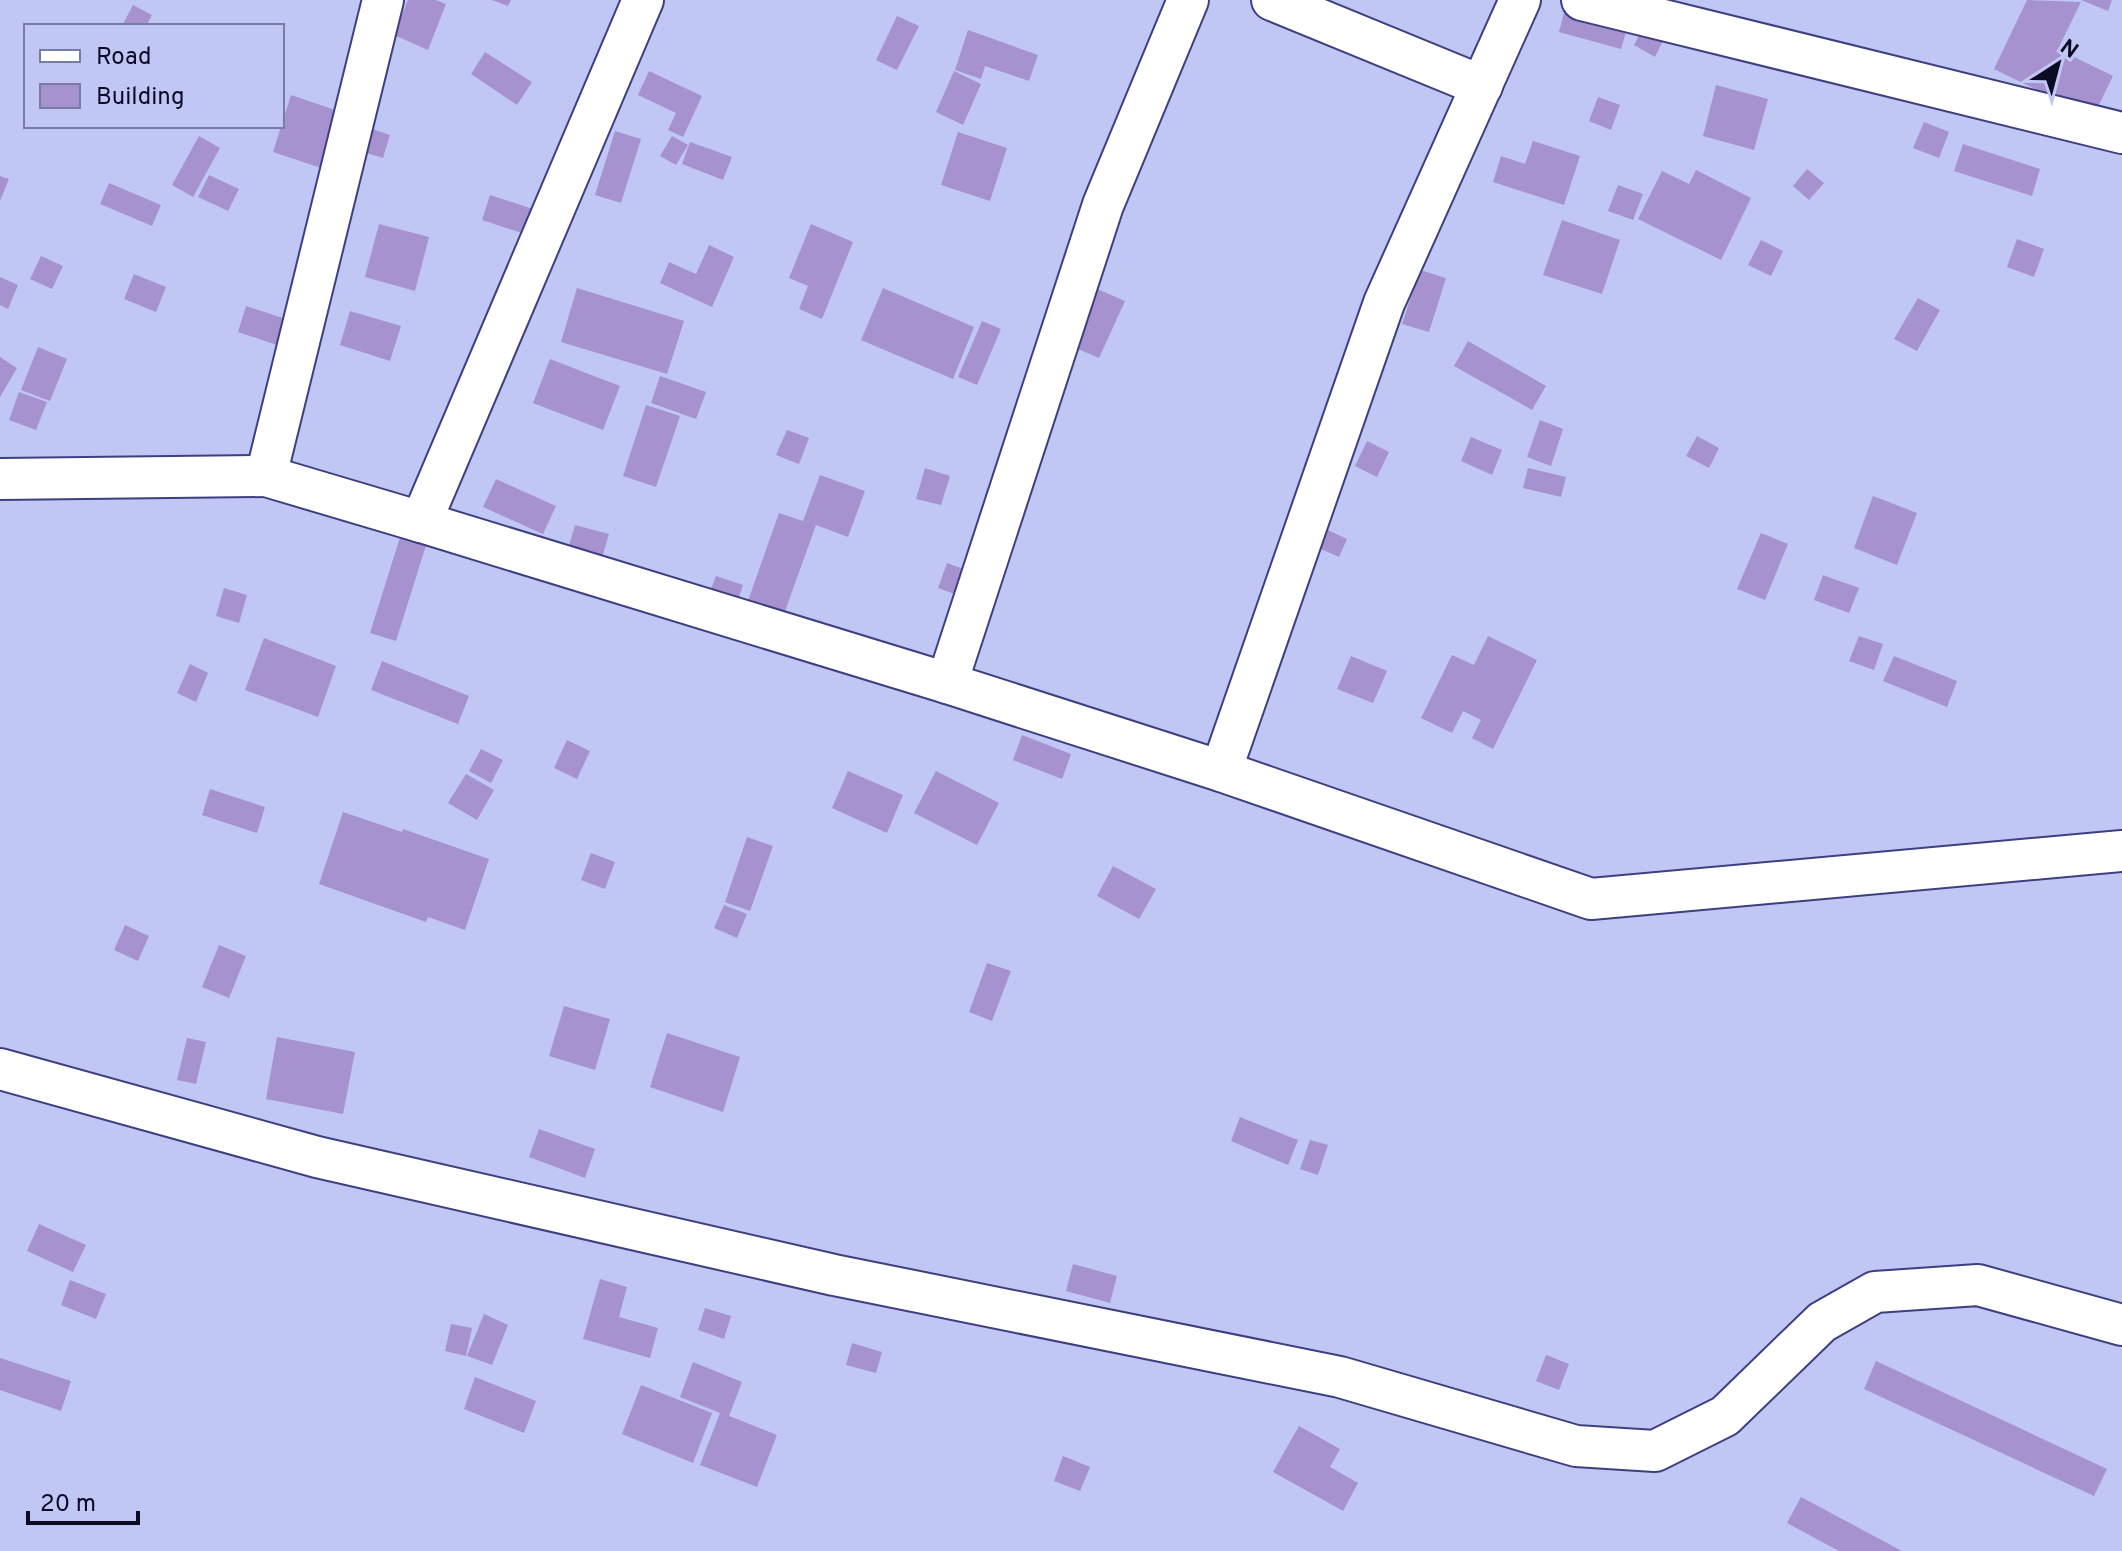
<svg xmlns="http://www.w3.org/2000/svg" width="2122" height="1551" font-family="Overpass,sans-serif">
<style>
.building{fill:#a692cf}
.lines{fill:none;stroke-linecap:round;stroke-linejoin:round}
.street-casing{stroke:#3d3f80;stroke-width:44}
.street{stroke:#fff;stroke-width:40}
</style>
<rect width="100%" height="100%" fill="#c1c7f5"/>
<!-- building -->
<g class="building">
<path d="M 408,0 L 436,0 L 446,4 L 428,50 L 394,35 Z"/>
<path d="M 492,0 L 511,0 L 508,6 Z"/>
<path d="M 2027,0 L 2081,2 L 2058,49 L 2113,76 L 2093,117 L 1994,69 Z"/>
<path d="M 2081,0 L 2112,0 L 2108,11 Z"/>
<path d="M 133,5 L 152,15 L 146,26 L 122,26 Z"/>
<path d="M 1566,5 L 1629,22 L 1621,49 L 1559,32 Z"/>
<path d="M 897,16 L 919,26 L 897,70 L 876,60 Z"/>
<path d="M 1644,26 L 1665,37 L 1655,57 L 1634,45 Z"/>
<path d="M 968,30 L 1038,55 L 1029,81 L 985,66 L 981,79 L 955,70 Z"/>
<path d="M 485,52 L 532,82 L 517,105 L 471,74 Z"/>
<path d="M 649,71 L 702,96 L 683,137 L 668,130 L 676,113 L 638,95 Z"/>
<path d="M 954,71 L 981,84 L 963,125 L 936,112 Z"/>
<path d="M 1716,85 L 1768,99 L 1754,150 L 1703,136 Z"/>
<path d="M 291,95 L 341,112 L 324,169 L 273,152 Z"/>
<path d="M 1598,97 L 1620,105 L 1611,130 L 1589,121 Z"/>
<path d="M 1924,122 L 1949,132 L 1939,158 L 1913,148 Z"/>
<path d="M 364,126 L 390,135 L 383,158 L 356,150 Z"/>
<path d="M 615,131 L 641,139 L 621,203 L 595,195 Z"/>
<path d="M 958,132 L 1007,148 L 990,201 L 941,185 Z"/>
<path d="M 199,136 L 220,148 L 193,197 L 172,185 Z"/>
<path d="M 672,136 L 688,145 L 676,165 L 660,156 Z"/>
<path d="M 1533,141 L 1580,156 L 1564,205 L 1493,182 L 1501,156 L 1525,164 Z"/>
<path d="M 690,142 L 732,157 L 723,180 L 682,164 Z"/>
<path d="M 1963,144 L 2040,169 L 2032,196 L 1954,171 Z"/>
<path d="M 1807,169 L 1824,183 L 1809,200 L 1793,186 Z"/>
<path d="M 1696,170 L 1751,198 L 1721,260 L 1638,219 L 1662,171 L 1689,184 Z"/>
<path d="M 209,175 L 239,189 L 228,211 L 198,197 Z"/>
<path d="M 0,176 L 9,179 L 0,201 Z"/>
<path d="M 109,183 L 161,205 L 152,226 L 100,204 Z"/>
<path d="M 1618,185 L 1643,194 L 1633,220 L 1608,211 Z"/>
<path d="M 490,195 L 536,210 L 528,235 L 482,220 Z"/>
<path d="M 1562,220 L 1620,240 L 1602,294 L 1543,275 Z"/>
<path d="M 379,224 L 429,237 L 415,291 L 365,277 Z"/>
<path d="M 811,224 L 853,242 L 822,319 L 799,309 L 808,286 L 789,278 Z"/>
<path d="M 2017,239 L 2044,249 L 2034,277 L 2007,267 Z"/>
<path d="M 1761,240 L 1783,251 L 1771,276 L 1748,265 Z"/>
<path d="M 709,245 L 734,257 L 712,307 L 660,283 L 669,262 L 696,274 Z"/>
<path d="M 41,256 L 63,266 L 52,289 L 30,279 Z"/>
<path d="M 1420,270 L 1446,278 L 1429,332 L 1402,324 Z"/>
<path d="M 134,274 L 166,287 L 156,312 L 124,299 Z"/>
<path d="M 0,277 L 18,285 L 8,309 L 0,305 Z"/>
<path d="M 1088,285 L 1125,301 L 1099,358 L 1062,342 Z"/>
<path d="M 577,288 L 684,321 L 667,374 L 561,342 Z"/>
<path d="M 883,288 L 974,327 L 953,379 L 861,340 Z"/>
<path d="M 1918,298 L 1940,310 L 1917,351 L 1894,339 Z"/>
<path d="M 246,306 L 286,319 L 277,345 L 238,332 Z"/>
<path d="M 350,311 L 401,326 L 390,361 L 340,345 Z"/>
<path d="M 982,321 L 1001,329 L 977,385 L 958,377 Z"/>
<path d="M 1468,341 L 1546,386 L 1532,410 L 1454,366 Z"/>
<path d="M 38,347 L 67,359 L 50,401 L 21,390 Z"/>
<path d="M 0,357 L 17,368 L 0,397 Z"/>
<path d="M 550,359 L 620,386 L 603,430 L 533,403 Z"/>
<path d="M 660,376 L 706,392 L 696,419 L 651,403 Z"/>
<path d="M 19,392 L 47,402 L 36,430 L 9,420 Z"/>
<path d="M 646,405 L 680,416 L 656,487 L 623,476 Z"/>
<path d="M 1540,420 L 1563,429 L 1551,466 L 1527,457 Z"/>
<path d="M 787,430 L 809,438 L 799,464 L 776,455 Z"/>
<path d="M 1697,436 L 1719,448 L 1709,468 L 1686,456 Z"/>
<path d="M 1471,437 L 1502,450 L 1492,475 L 1461,461 Z"/>
<path d="M 1367,441 L 1389,452 L 1377,477 L 1355,466 Z"/>
<path d="M 925,468 L 950,476 L 941,505 L 916,499 Z"/>
<path d="M 1528,468 L 1566,477 L 1561,497 L 1523,488 Z"/>
<path d="M 820,475 L 865,491 L 848,537 L 816,525 L 780,625 L 744,612 L 779,513 L 803,521 Z"/>
<path d="M 496,479 L 556,506 L 543,534 L 483,507 Z"/>
<path d="M 1873,496 L 1917,513 L 1897,565 L 1854,548 Z"/>
<path d="M 575,525 L 609,534 L 599,568 L 565,559 Z"/>
<path d="M 1319,526 L 1347,539 L 1339,557 L 1310,544 Z"/>
<path d="M 402,531 L 428,539 L 396,641 L 370,633 Z"/>
<path d="M 1761,533 L 1788,544 L 1765,600 L 1737,589 Z"/>
<path d="M 947,563 L 969,571 L 960,596 L 938,588 Z"/>
<path d="M 1823,575 L 1859,588 L 1849,613 L 1814,600 Z"/>
<path d="M 716,576 L 743,585 L 737,604 L 709,594 Z"/>
<path d="M 224,588 L 247,595 L 239,623 L 216,616 Z"/>
<path d="M 1488,636 L 1537,660 L 1493,749 L 1472,738 L 1481,720 L 1463,711 L 1452,733 L 1421,718 L 1452,655 L 1474,665 Z"/>
<path d="M 1859,636 L 1883,644 L 1874,670 L 1849,661 Z"/>
<path d="M 264,638 L 336,666 L 318,717 L 245,690 Z"/>
<path d="M 1351,656 L 1387,671 L 1373,703 L 1337,689 Z"/>
<path d="M 1894,656 L 1957,681 L 1947,707 L 1883,681 Z"/>
<path d="M 382,661 L 469,696 L 458,724 L 371,690 Z"/>
<path d="M 190,664 L 208,673 L 196,702 L 177,693 Z"/>
<path d="M 1022,735 L 1071,754 L 1062,779 L 1013,760 Z"/>
<path d="M 567,740 L 590,751 L 577,779 L 554,768 Z"/>
<path d="M 481,749 L 503,760 L 491,783 L 469,771 Z"/>
<path d="M 848,771 L 903,795 L 887,833 L 832,808 Z"/>
<path d="M 936,771 L 999,803 L 977,845 L 914,813 Z"/>
<path d="M 466,774 L 494,790 L 477,820 L 448,803 Z"/>
<path d="M 210,789 L 265,807 L 257,833 L 202,815 Z"/>
<path d="M 343,812 L 402,832 L 403,829 L 489,859 L 465,930 L 428,917 L 426,922 L 319,884 Z"/>
<path d="M 747,837 L 773,846 L 750,911 L 725,902 Z"/>
<path d="M 591,853 L 615,862 L 605,889 L 581,880 Z"/>
<path d="M 1113,866 L 1156,889 L 1139,919 L 1097,896 Z"/>
<path d="M 724,905 L 747,914 L 737,938 L 714,928 Z"/>
<path d="M 125,925 L 149,936 L 138,961 L 114,950 Z"/>
<path d="M 219,945 L 246,956 L 229,998 L 202,987 Z"/>
<path d="M 987,963 L 1011,971 L 992,1021 L 969,1012 Z"/>
<path d="M 564,1006 L 610,1019 L 595,1070 L 549,1056 Z"/>
<path d="M 667,1033 L 740,1057 L 723,1112 L 650,1087 Z"/>
<path d="M 277,1037 L 355,1052 L 343,1114 L 266,1099 Z"/>
<path d="M 187,1038 L 206,1042 L 196,1084 L 177,1080 Z"/>
<path d="M 1240,1117 L 1298,1140 L 1288,1165 L 1231,1141 Z"/>
<path d="M 539,1129 L 595,1149 L 585,1178 L 529,1157 Z"/>
<path d="M 1310,1140 L 1328,1145 L 1318,1175 L 1300,1169 Z"/>
<path d="M 39,1224 L 86,1245 L 73,1272 L 27,1251 Z"/>
<path d="M 1073,1264 L 1117,1276 L 1110,1303 L 1066,1291 Z"/>
<path d="M 600,1279 L 627,1287 L 619,1317 L 658,1328 L 650,1358 L 583,1339 Z"/>
<path d="M 70,1280 L 106,1294 L 96,1319 L 61,1305 Z"/>
<path d="M 705,1308 L 731,1316 L 724,1339 L 698,1330 Z"/>
<path d="M 484,1314 L 508,1325 L 492,1365 L 467,1356 Z"/>
<path d="M 451,1324 L 472,1328 L 466,1356 L 445,1351 Z"/>
<path d="M 852,1343 L 882,1352 L 876,1373 L 846,1365 Z"/>
<path d="M 1546,1355 L 1569,1364 L 1559,1390 L 1536,1381 Z"/>
<path d="M 0,1358 L 71,1381 L 61,1411 L 0,1390 Z"/>
<path d="M 1876,1361 L 2107,1469 L 2094,1496 L 1864,1389 Z"/>
<path d="M 693,1362 L 742,1382 L 729,1416 L 777,1435 L 757,1487 L 700,1465 L 720,1413 L 680,1397 Z"/>
<path d="M 475,1377 L 536,1401 L 524,1433 L 464,1409 Z"/>
<path d="M 641,1385 L 712,1413 L 693,1463 L 622,1434 Z"/>
<path d="M 1299,1426 L 1340,1449 L 1330,1467 L 1358,1483 L 1343,1511 L 1273,1472 Z"/>
<path d="M 1063,1456 L 1090,1467 L 1080,1491 L 1054,1481 Z"/>
<path d="M 1801,1497 L 1902,1551 L 1839,1551 L 1787,1523 Z"/>
</g>
<g class="lines">
<!-- street casing -->
<g class="street-casing">
<g id="street">
<path d="M 383,0 L 266,476 L 421,522"/>
<path d="M 643,0 L 421,522 L 947,683 L 1221,771"/>
<path d="M 1272,0 L 1482,86"/>
<path d="M 1520,0 L 1384,303 L 1221,771 L 1591,899 L 2122,851"/>
<path d="M 1582,0 L 2122,133"/>
<path d="M 0,479 L 266,476"/>
<path d="M 947,683 L 1103,205 L 1188,0"/>
<path d="M 0,1069 L 317,1157 L 834,1275 L 1340,1377 L 1576,1446 L 1655,1451 L 1725,1416 L 1822,1322 L 1875,1292 L 1978,1285 L 2122,1325"/>
</g>
</g>
<!-- street -->
<use href="#street" class="street"/>
</g>
<!-- legend -->
<rect x="24" y="24" width="260" height="104" fill="#c1c7f5" stroke="#787ca2" stroke-width="2"/>
<rect x="40" y="50" width="40" height="12" fill="#ffffff" stroke="#787ca2" stroke-width="2"/>
<text x="96" y="64" font-size="24" fill="#0b0b26">Road</text>
<rect x="40" y="84" width="40" height="24" fill="#a692cf" stroke="#787ca2" stroke-width="2"/>
<text x="96" y="104" font-size="24" fill="#0b0b26">Building</text>
<!-- north arrow -->
<g transform="translate(2058 64) rotate(36)" stroke="#c1c7f5" stroke-width="6" paint-order="stroke">
<path d="M0-6L14 30L0 20L-14 30Z" fill="#0b0b26"/>
<text y="-12" font-size="22" font-weight="bold" text-anchor="middle" fill="#0b0b26">N</text>
</g>
<!-- scale -->
<path d="M28 1511v12h110v-12" fill="none" stroke="#0b0b26" stroke-width="4"/>
<text x="40" y="1511" font-size="24" fill="#0b0b26" stroke="#c1c7f5" stroke-width="6" paint-order="stroke">20 m</text>
</svg>
